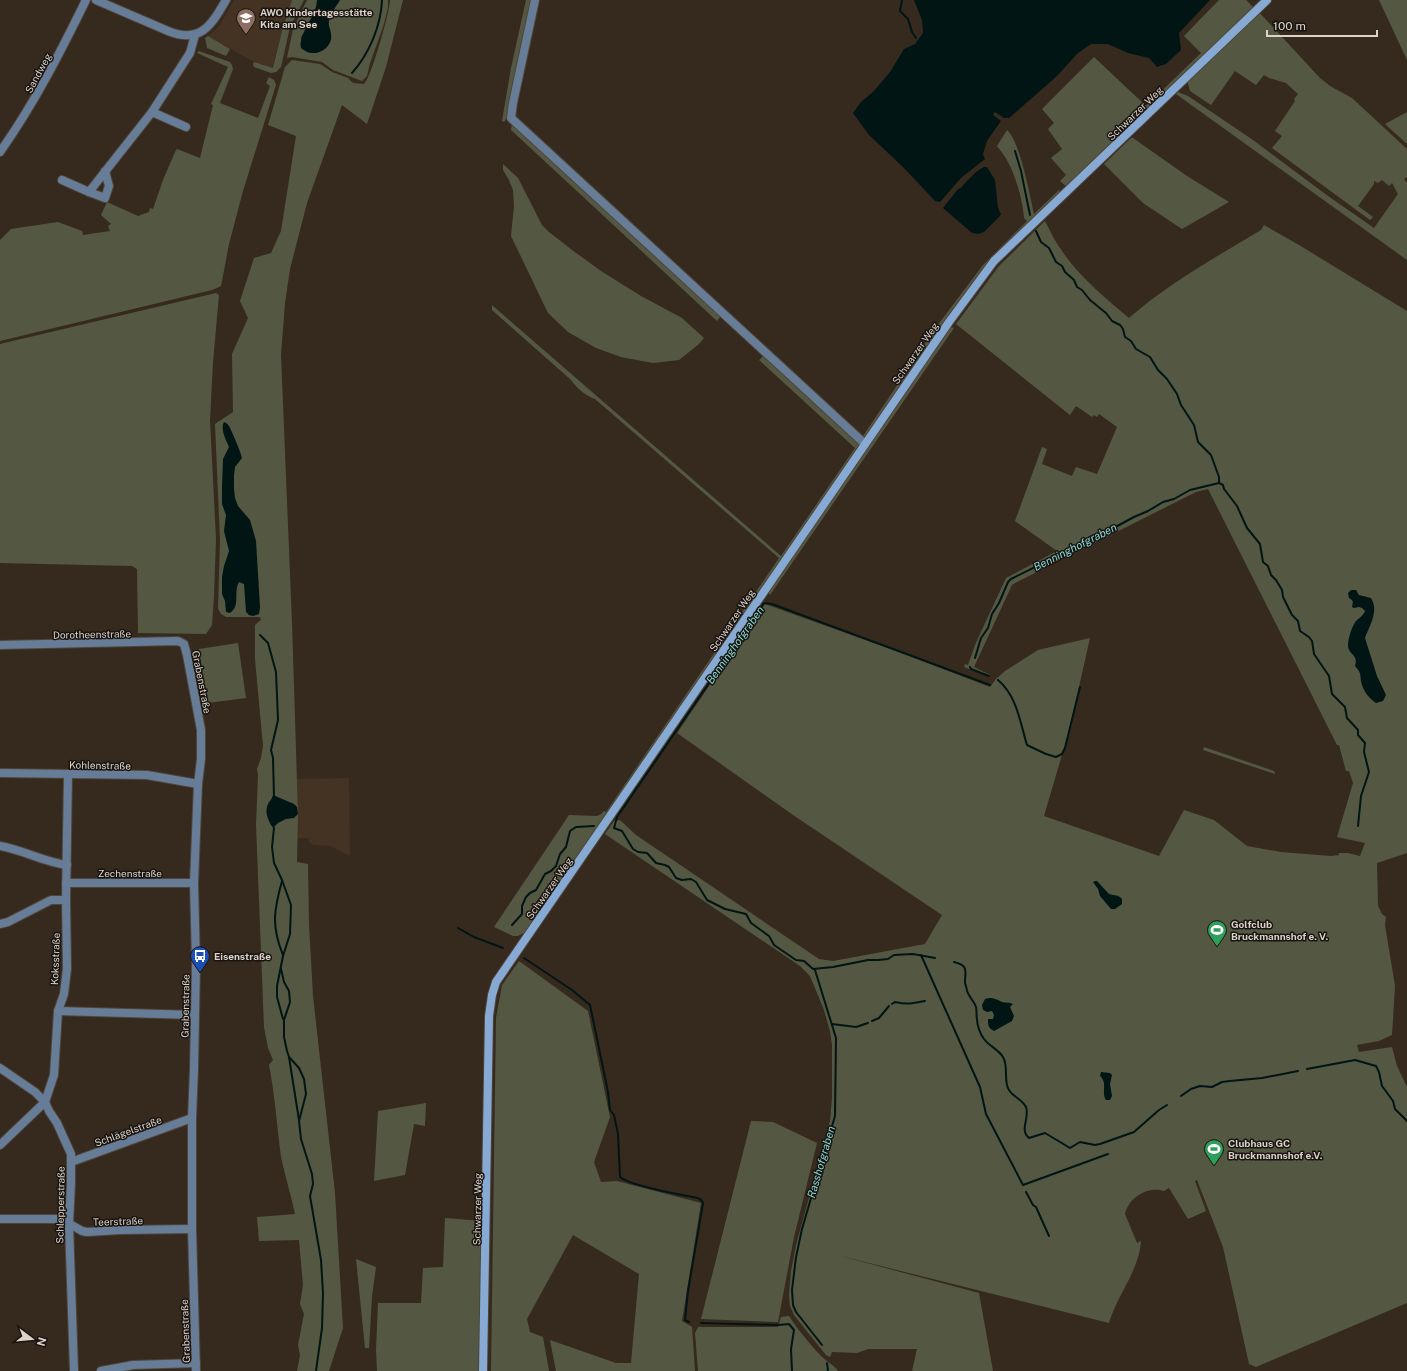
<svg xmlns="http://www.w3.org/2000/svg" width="1407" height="1371" font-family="'Public Sans',sans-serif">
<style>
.built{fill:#443222}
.green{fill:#545842}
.water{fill:#011515}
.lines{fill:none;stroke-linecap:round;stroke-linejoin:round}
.stream{stroke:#011515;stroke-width:2}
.street-casing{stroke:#50453b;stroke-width:10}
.secondary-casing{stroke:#50453b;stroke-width:10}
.street{stroke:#677d97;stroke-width:8}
.secondary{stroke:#87aad4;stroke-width:8}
.labels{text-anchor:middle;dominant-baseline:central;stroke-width:3;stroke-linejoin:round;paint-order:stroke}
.poi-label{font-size:10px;font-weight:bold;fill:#dad2cb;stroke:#19140f;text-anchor:start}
.street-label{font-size:10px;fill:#dad2cb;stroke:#19140f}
.water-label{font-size:11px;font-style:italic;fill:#88d8d7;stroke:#19140f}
</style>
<rect width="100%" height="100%" fill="#362a1f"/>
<!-- built -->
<g class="built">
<path d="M 234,0 L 292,0 L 282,31 L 273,68 L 254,62 L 208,36 L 220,25 Z"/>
<path d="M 349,778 L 350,856 L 330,846 L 313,845 L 310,843 L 308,838 L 297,838 L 297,779 Z"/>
</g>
<!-- green -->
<g class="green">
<path d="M 292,0 L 304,0 L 290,27 L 281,67 L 276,72 L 271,73 L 254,67 L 253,64 L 254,62 L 273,68 L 282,31 Z"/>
<path d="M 307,0 L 317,0 L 316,9 L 307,28 L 301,37 L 301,48 L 309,53 L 331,34 C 325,17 332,15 340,0 L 388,0 L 388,8 L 383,27 L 370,63 L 367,76 L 362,81 L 333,70 L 322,62 L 292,57 L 287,58 L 293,29 Z"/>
<path d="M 390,0 L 403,0 L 386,67 L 367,124 L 342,105 L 307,203 L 290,269 L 285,303 L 281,355 L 292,623 L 298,814 L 297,862 L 308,864 L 309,925 L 313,996 L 335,1193 L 343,1328 L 329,1371 L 297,1371 L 300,1355 L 298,1345 L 304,1314 L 300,1304 L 303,1285 L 299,1240 L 259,1241 L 257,1217 L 295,1214 C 291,1195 285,1176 281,1157 C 277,1126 275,1096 269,1065 L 273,1060 L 268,1048 L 264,1027 L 256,825 L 258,775 L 257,769 L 261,758 L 263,746 L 255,659 L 255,625 L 261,620 L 260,617 L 226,617 L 221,614 L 218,609 L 220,540 L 215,424 L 233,412 L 232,354 L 248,318 L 240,301 L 254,258 L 271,253 L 281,231 L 296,136 L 268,125 L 285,67 L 292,60 L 320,64 L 332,72 L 348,78 L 353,83 L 364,84 C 371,79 390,11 390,0 Z"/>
<path d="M 526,0 L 533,0 L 508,116 L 504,122 L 502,121 L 511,68 Z"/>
<path d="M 1219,0 L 1246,0 L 1254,8 L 1067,187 L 1060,181 L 1066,175 L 1051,158 L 1062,149 L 1048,129 L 1054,123 L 1042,109 L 1094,57 L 1146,106 L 1201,53 L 1184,36 Z"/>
<path d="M 1379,0 L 1407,0 L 1407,60 Z"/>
<path d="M 1258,11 L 1320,78 L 1330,86 L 1352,98 L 1407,149 L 1407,177 L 1404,179 L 1407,183 L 1407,260 L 1176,94 L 1178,92 L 1188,96 L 1253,140 L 1328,196 L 1374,228 L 1398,194 L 1392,183 L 1389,186 L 1382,180 L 1378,183 L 1374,181 L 1374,184 L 1358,206 L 1373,217 L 1370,220 L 1272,148 L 1282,136 L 1275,131 L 1295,101 L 1294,99 L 1298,94 L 1286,83 L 1269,78 L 1264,75 L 1256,85 L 1235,71 L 1211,105 L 1190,91 L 1187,80 Z"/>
<path d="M 208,36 L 230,49 L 226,56 L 207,48 L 205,38 Z"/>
<path d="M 199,51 L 230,62 L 232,65 L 233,69 L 220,103 L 258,118 L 270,86 L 266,83 L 269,77 L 274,80 L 276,85 L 243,191 L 229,244 L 221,286 L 212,290 L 0,341 L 0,240 L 11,229 L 58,222 L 82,231 L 83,235 L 110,231 L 108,226 L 111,224 L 101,215 L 107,202 L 138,216 L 149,212 L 150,208 L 153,209 L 163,180 L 175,152 L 177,149 L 200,158 L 213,105 L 211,104 L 228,67 L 197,53 Z"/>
<path d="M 1407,112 L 1407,144 L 1385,124 Z"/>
<path d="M 514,114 L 863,436 L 937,326 L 983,265 L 1027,221 L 1024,218 C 1023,201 1016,177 1008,162 C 1005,156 1001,151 997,146 L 1007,130 C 1020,141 1030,196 1034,214 L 1059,190 L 1061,194 L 993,258 L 868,435 L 863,437 L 515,119 Z"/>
<path d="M 512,123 L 721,316 L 717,321 L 511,130 Z"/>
<path d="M 1131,138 L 1133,138 L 1187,176 L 1229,202 L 1182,229 L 1143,203 L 1104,164 Z"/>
<path d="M 503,164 L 518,178 L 542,225 L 549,232 L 572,250 L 601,271 L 641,296 L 682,318 L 704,338 L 699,344 L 679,360 L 653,363 L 621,357 L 596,348 L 568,332 L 548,313 L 511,236 L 514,206 L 513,190 L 509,180 L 503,170 Z"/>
<path d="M 1045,221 C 1050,230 1054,240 1060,248 C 1078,276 1104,297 1129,318 C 1169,283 1216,257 1261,230 L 1264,225 L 1299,245 L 1407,311 L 1407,853 L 1377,863 L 1378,906 L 1382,914 L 1386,917 L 1385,925 L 1395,986 L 1392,1035 L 1379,1041 L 1357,1045 L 1359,1052 L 1392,1047 L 1397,1066 L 1407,1087 L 1407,1303 L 1256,1367 L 1249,1364 L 1223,1247 L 1197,1180 L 1195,1181 L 1206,1211 L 1188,1219 L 1169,1188 L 1164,1191 C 1148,1186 1129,1197 1125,1214 L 1137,1243 L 1141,1241 C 1139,1271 1117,1295 1109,1323 L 837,1255 L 979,1293 L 993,1371 L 912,1371 L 917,1349 L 868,1349 L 857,1353 L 832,1352 L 830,1357 L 826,1355 L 794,1315 L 790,1306 L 789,1295 L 791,1271 L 796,1245 L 830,1121 L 832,1098 L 832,1045 L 830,1031 L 824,1010 L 810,976 L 800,966 L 605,834 L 614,821 L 620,820 L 636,835 L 819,959 L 833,961 L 925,944 L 942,915 L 793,815 L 677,733 L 765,604 L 899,652 L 990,687 L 996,679 L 1005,671 L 1038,650 L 1090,638 L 1069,731 L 1044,816 L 1159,856 L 1184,810 L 1214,820 L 1247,846 L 1281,852 L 1331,856 L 1339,855 L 1339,853 L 1348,853 L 1360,856 L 1365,843 L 1337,837 L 1353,783 L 1349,771 L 1346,771 L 1339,745 L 1337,745 L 1208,489 L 1196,492 L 1015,583 L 1012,585 L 974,667 L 990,675 L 990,677 L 964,667 L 965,664 L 968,665 L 975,645 L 1006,578 L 1057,551 L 1015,521 L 1042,447 L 1047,449 L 1042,464 L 1072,476 L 1076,467 L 1097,474 L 1117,427 L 1099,414 L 1097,417 L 1094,415 L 1092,417 L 1076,406 L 1070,415 L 956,324 L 999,266 Z"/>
<path d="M 216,293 L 219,295 L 213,362 L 210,420 L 216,539 L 214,596 L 212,625 L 206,634 L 138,633 L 137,569 L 132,566 L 0,563 L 0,344 Z"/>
<path d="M 492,305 L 781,556 L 855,448 L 759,360 L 764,355 L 859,443 L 860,446 L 529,930 L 518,936 L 513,936 L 494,927 L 569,815 L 597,816 L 601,814 L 604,811 L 606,812 L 779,558 L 595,399 C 584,395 578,389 570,379 L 492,310 Z"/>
<path d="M 950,327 L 954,328 L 770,595 L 768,592 Z"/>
<path d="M 238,643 L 246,698 L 207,703 L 199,649 Z"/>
<path d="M 1204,747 L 1274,771 L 1275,774 L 1203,750 Z"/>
<path d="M 519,961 L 588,1011 L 610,1117 L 594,1162 L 601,1182 L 617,1181 L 701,1203 L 682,1321 L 692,1327 L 695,1371 L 556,1371 L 550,1340 L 616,1363 L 631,1363 L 639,1274 L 573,1235 L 527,1319 L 530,1332 L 543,1337 L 549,1371 L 491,1371 L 496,1018 L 502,985 Z"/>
<path d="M 426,1103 L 425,1126 L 414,1124 L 405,1175 L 374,1181 L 378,1111 Z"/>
<path d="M 751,1121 L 773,1122 L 817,1143 L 794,1237 L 778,1322 L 701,1319 Z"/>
<path d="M 445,1218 L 482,1221 L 479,1371 L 377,1371 L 376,1350 L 378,1303 L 421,1303 L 423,1268 L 443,1267 Z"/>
<path d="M 356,1259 L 376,1267 L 372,1297 L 369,1348 L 365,1348 Z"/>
<path d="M 789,1316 C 798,1330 810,1344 821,1356 C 827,1362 833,1364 838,1371 L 698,1371 L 695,1333 L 698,1327 L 778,1327 L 781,1317 Z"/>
</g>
<!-- water -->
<g class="water">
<path d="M 317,0 L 340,0 C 337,5 332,10 330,16 C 327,27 330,25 331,34 C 333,45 322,54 312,53 C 308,53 304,50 301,48 C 298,33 317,16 317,0 Z"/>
<path d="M 914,0 L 1210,0 L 1179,33 L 1181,50 L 1166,64 L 1157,67 L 1149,58 L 1128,53 L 1108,44 L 1091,44 L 1078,53 L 1057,76 L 1009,118 L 1004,118 L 995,112 L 993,115 L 1001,121 L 987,141 L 983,154 L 985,159 L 961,178 L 940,202 L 935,201 L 904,168 L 869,135 L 853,113 L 861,102 L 874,91 L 890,72 L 904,49 L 915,44 L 923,33 L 922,20 Z"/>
<path d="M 984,167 L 987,167 L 995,180 L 998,208 L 1001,214 L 999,217 L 984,232 L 978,234 L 972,233 L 943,208 L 958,189 L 961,188 L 964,184 L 977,171 Z"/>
<path d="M 224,422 C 226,423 227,423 229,426 C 232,431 241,453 242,458 L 235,467 L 234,475 L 234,489 L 235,498 L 238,506 L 250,520 L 256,541 L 260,607 L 259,614 L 253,616 L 249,615 L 246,612 L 244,584 L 239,582 C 233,592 241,606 230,613 L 226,612 L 225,601 L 222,594 L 222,577 L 224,566 L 229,551 L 224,531 L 226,515 L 222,504 L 222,487 L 223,459 L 229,447 C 226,440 220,429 224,422 Z"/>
<path d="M 1351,590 L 1356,590 L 1359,595 L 1371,598 C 1379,611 1370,625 1365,638 L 1377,676 L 1386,695 L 1383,701 L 1376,703 C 1370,699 1364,692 1362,685 C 1359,675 1363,675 1355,666 C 1359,655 1349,655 1348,646 C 1348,638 1352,626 1356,621 C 1360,617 1363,616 1365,611 L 1362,608 L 1359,607 L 1354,608 L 1352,607 C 1353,602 1354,601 1349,598 L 1348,593 Z"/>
<path d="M 273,795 L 294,804 L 297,807 L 298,814 L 294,818 L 286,819 L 278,823 L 273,828 C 269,822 265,814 267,807 C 268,802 272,800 273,795 Z"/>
<path d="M 1095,881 L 1097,881 L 1109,894 C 1115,896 1118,894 1122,899 L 1122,904 L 1115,909 L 1111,909 L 1100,896 L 1098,889 L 1093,882 Z"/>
<path d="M 989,998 C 994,998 998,1000 1002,1002 C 1006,1003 1009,1002 1013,1004 L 1010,1007 L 1014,1016 L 1012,1021 L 994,1031 C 988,1028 988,1025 988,1019 L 993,1019 L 994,1015 L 992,1011 L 987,1012 L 983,1010 L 982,1005 L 985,999 Z"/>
<path d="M 1101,1072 L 1110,1073 L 1112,1075 L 1110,1084 L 1112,1096 L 1110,1100 L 1106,1100 C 1101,1092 1108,1083 1100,1076 Z"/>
</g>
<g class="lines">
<!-- stream -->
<g class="stream">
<path d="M 902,0 L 900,11 L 908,19 L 912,32 L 916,38"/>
<path d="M 352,73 C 369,54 381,26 382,0"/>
<path d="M 1015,151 L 1021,171 L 1030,215"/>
<path d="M 1036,231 L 1041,242 L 1049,248 L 1056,262 L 1062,266 L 1065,272 L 1074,280 L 1077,287 L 1082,290 L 1090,300 L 1106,313 L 1112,321 L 1120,325 L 1123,329 L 1125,337 L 1131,341 L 1136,349 L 1150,357 L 1158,370 L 1167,379 L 1177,394 L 1181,405 L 1194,425 L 1198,442 L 1211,455 L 1219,477 L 1219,483 L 1223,485 L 1224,489 L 1237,506 L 1247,528 L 1260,544 L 1263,562 L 1268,566 L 1271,575 L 1276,580 L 1282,590 L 1283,597 L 1292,615 L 1298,621 L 1300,631 L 1309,637 L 1312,641 L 1314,654 L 1329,676 L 1332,694 L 1345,707 L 1347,718 L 1358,730 L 1358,735 L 1365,743 L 1364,752 L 1369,772 L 1361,796 L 1358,826"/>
<path d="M 260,635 L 268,643 L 276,672 L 278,720 L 271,750 L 273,758 L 274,797"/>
<path d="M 975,658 L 981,638 L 988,628 L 992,614 L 999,603 L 1008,582 L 1011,579 L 1073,548 L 1097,537 L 1134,517 L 1148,511 L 1163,502 L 1174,499 L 1190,490 L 1219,483"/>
<path d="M 970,667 L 971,669 L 989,676"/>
<path d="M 998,680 C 1017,696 1020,722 1027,745 L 1046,754 L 1056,757 L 1062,754 L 1065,748 L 1080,687"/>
<path d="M 274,828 L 272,847 L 274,863 L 282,880 L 291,905 L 290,934 L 283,956 L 277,986 L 277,997 L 283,1019"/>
<path d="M 282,881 C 274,910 271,926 283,955"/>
<path d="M 512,925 L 522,914 L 522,906 L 526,897 L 530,893 L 536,890 L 545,874 L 551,871 L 556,866 L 560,854 L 566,847 L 570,831 L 576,827 L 594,826"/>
<path d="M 458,928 L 474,937 L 503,948"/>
<path d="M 921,955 L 980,1087 L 986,1114 L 1023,1185 L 1108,1154"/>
<path d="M 524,958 L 572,990 L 590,1005 L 608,1092 L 610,1110 L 614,1115 L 618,1134 L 620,1177 C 630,1186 682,1195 698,1198 L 701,1200 L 703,1203 L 688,1291 L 685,1320 L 689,1322"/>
<path d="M 935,958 L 913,954 L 894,955 L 888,959 L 878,960 L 868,960 L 833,967 L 813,969 L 804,961 L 796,960 L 774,945 L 769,936 L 751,923 L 746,914 L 725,909 L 707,900 L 696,882 L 691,879 L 682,880 L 676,878 L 669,867 L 665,865 L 656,863 L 647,853 L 638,852 L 633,849 L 622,831 L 614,828 L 617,817 L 764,603 L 772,604 L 990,685"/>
<path d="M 954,962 C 969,966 965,970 965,982 C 965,985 967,988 967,991 C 969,997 974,1001 976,1007 C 977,1011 976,1015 977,1019 C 977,1025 980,1034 984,1039 C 989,1046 998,1049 1003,1057 C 1009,1067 1003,1081 1009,1090 C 1013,1097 1022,1099 1026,1107 C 1030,1118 1019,1130 1029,1138 L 1045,1133 L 1070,1148 L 1080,1142 L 1095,1145 L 1100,1144 L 1134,1132 L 1159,1110 L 1167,1105"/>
<path d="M 281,969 L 284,982 L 289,991 L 290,1002 L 284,1020 L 284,1037 L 287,1051 L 289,1057 L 299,1068 L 304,1079 L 306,1094 L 299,1121 L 301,1139 L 312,1174 L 313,1184 L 310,1196 L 321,1260 L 323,1293 L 322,1328 L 316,1371"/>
<path d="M 815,970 L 836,1038 L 835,1116 L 802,1229 L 796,1257 L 792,1290 L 793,1305 L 796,1312 L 822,1345"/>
<path d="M 892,1004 L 895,1002 C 909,1005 912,1003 925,1001"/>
<path d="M 872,1021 L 879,1018 L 889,1006"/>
<path d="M 832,1024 L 856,1027 L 868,1023"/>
<path d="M 289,1057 L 299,1120"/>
<path d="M 1307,1069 L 1355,1060 L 1376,1066 L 1379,1072 L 1382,1086 L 1393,1101 L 1395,1109 L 1407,1121"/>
<path d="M 1181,1096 L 1191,1089 L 1200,1086 L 1212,1087 L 1222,1082 L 1230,1081 L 1262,1078 L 1298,1071"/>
<path d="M 1026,1192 L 1033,1205 L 1036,1207 L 1049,1236"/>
<path d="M 701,1323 L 778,1325 L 789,1324 L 794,1330 L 791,1349 L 792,1371"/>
<path d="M 827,1363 L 828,1371"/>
</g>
<!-- street casing -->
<g class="street-casing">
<g id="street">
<path d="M 96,0 L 168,31 C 200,44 211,26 226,0"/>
<path d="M 535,0 L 513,103 L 511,118 L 865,444"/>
<path d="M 152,112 L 186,127"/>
<path d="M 0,152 C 34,104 60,53 86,0"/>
<path d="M 62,180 L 89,192 L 152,112 L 190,53 L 195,35"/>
<path d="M 89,192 L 105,198 L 109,186 L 105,171"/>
<path d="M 0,645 L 178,641 L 184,644 L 187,655 L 201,730 L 201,759 L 198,784 L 194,883 L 196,964 L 194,1069 L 192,1118 L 192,1229 L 196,1371"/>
<path d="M 0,773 L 147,775 L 198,784"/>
<path d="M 0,846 C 23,850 44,862 67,865"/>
<path d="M 66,883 L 194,883"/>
<path d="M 0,924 L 8,922 L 51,900 L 66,900"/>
<path d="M 58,1011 L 195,1015"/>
<path d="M 0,1068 L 35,1092 L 45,1102 L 49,1111 L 57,1123 L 71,1154 L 71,1183 L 69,1224 L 74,1371"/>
<path d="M 0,1145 L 45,1102 L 54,1075 L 58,1011 L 64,994 L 67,969 L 66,900 L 68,774"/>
<path d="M 71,1162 L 192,1118"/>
<path d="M 0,1219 L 61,1219 L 82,1231 L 87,1232 L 120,1230 L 192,1229"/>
<path d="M 101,1371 L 133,1365 L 196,1363"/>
</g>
</g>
<!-- secondary casing -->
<g class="secondary-casing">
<path id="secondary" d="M 483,1371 L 489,1016 L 492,995 L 496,982 L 949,322 L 994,261 L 1267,0"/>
</g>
<!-- street -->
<use href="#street" class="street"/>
<!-- secondary -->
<use href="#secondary" class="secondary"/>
</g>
<!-- icons -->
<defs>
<g id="school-pin" transform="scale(1)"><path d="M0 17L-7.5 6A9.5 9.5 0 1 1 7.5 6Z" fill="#8d6e63" stroke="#19140f"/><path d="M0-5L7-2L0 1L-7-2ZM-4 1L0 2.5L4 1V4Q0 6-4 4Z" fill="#fff"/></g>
<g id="stadium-pin" transform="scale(1)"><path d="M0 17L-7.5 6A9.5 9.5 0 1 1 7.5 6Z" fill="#2e9e5b" stroke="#19140f"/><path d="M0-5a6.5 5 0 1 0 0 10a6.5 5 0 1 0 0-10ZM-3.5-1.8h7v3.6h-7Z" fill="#fff"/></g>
<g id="bus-pin" transform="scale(1)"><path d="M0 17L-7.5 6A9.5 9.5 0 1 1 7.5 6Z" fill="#1a4fb4" stroke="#19140f"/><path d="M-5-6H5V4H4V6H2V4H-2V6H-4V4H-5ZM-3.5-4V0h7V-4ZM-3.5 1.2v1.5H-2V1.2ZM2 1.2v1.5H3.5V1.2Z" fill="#fff"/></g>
</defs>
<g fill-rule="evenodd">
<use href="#school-pin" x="246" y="18"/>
<use href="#stadium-pin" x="1217" y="930"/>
<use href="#bus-pin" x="200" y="956"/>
<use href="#stadium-pin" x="1214" y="1149"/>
</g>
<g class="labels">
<!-- poi labels -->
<g class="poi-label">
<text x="260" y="12">AWO Kindertagesstätte<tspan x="260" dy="12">Kita am See</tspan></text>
<text x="1231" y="924">Golfclub<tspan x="1231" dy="12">Bruckmannshof e. V.</tspan></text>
<text x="214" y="956">Eisenstraße</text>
<text x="1228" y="1143">Clubhaus GC<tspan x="1228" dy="12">Bruckmannshof e.V.</tspan></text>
</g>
<!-- street labels -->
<g class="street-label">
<text transform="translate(38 73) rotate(-61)">Sandweg</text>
<text transform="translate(1135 113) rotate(-44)">Schwarzer Weg</text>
<text transform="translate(915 353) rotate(-55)">Schwarzer Weg</text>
<text transform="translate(732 620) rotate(-56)">Schwarzer Weg</text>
<text transform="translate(92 634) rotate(-1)">Dorotheenstraße</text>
<text transform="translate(202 682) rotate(79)">Grabenstraße</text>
<text transform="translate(100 765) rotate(1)">Kohlenstraße</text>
<text x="130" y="873">Zechenstraße</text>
<text transform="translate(549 888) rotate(-55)">Schwarzer Weg</text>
<text transform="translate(55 959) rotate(-88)">Koksstraße</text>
<text transform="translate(185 1006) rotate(-89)">Grabenstraße</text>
<text transform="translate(128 1131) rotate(-20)">Schlägelstraße</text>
<text transform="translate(60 1205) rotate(-89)">Schlepperstraße</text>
<text transform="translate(477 1209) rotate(-89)">Schwarzer Weg</text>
<text transform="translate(118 1221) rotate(-2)">Teerstraße</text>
<text transform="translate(185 1331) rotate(-92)">Grabenstraße</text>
</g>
<!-- water labels -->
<g class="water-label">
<text transform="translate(1075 547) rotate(-27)">Benninghofgraben</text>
<text transform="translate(735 645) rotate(-55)">Benninghofgraben</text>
<text transform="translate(821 1162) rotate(-74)">Rasshofgraben</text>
</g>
</g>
<!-- north arrow -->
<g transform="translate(32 1339) rotate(106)" stroke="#19140f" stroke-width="3" paint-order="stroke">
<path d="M0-3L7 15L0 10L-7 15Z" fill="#dad2cb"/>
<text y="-6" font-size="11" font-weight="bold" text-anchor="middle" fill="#dad2cb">N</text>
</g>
<!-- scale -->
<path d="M1267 30v6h110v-6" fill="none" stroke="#dad2cb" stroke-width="2"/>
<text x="1273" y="30" font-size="12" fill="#dad2cb" stroke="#19140f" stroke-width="3" paint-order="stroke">100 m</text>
</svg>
